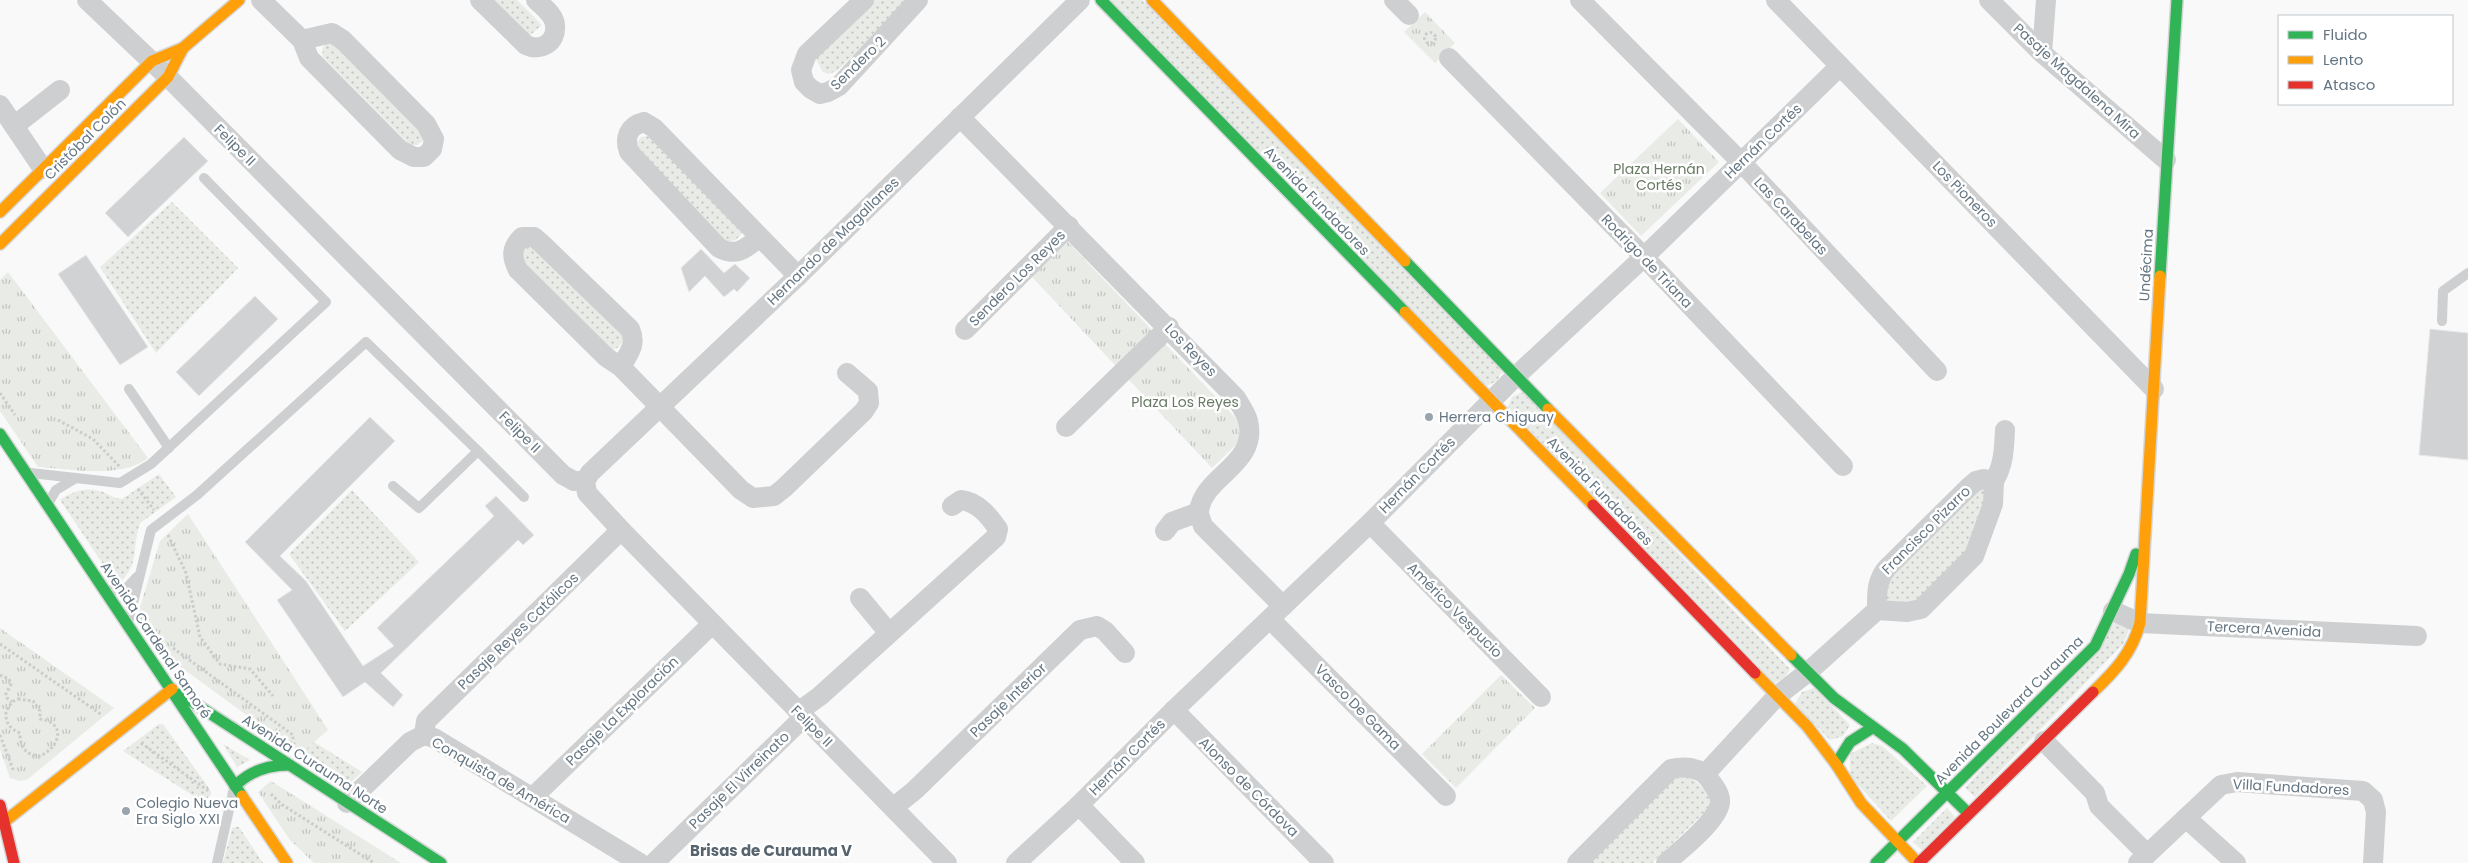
<svg xmlns="http://www.w3.org/2000/svg" width="2468" height="863" font-family="Poppins,sans-serif">
<style>
.grass{fill:url(#grass-dots)}
.park{fill:url(#park-tufts)}
.building{fill:#d0d2d3;stroke:#e8e8e8}
.lines{fill:none;stroke-linecap:round;stroke-linejoin:round}
.fast-casing{stroke:#d5d6d7;stroke-width:14}
.slow-casing{stroke:#d5d6d7;stroke-width:14}
.jam-casing{stroke:#d5d6d7;stroke-width:14}
.path{stroke:#cbcccd;stroke-width:3;stroke-dasharray:2.5 2.5;stroke-linecap:butt}
.lane{stroke:#cecfd0;stroke-width:10}
.street{stroke:#cecfd0;stroke-width:20}
.fast{stroke:#30b455;stroke-width:11}
.slow{stroke:#ff9f0a;stroke-width:11}
.jam{stroke:#e5322d;stroke-width:11}
.poi-dot{fill:#99a4ac;stroke:#fff;stroke-width:2}
.labels{text-anchor:middle;dominant-baseline:central;stroke-width:5;stroke-linejoin:round;paint-order:stroke}
.street-label{font-size:14px;fill:#657683;stroke:#fff}
.park-label{font-size:14px;fill:#687a64;stroke:#fff}
.poi-label{font-size:14px;fill:#657683;stroke:#fff;text-anchor:start}
.neighbourhood-label{font-size:15px;font-weight:bold;fill:#57646e;stroke:#fff}
</style>
<defs>
<pattern id="grass-dots" width="8" height="8" patternUnits="userSpaceOnUse" patternTransform="scale(1.25)"><rect width="8" height="8" fill="#e8ebe6"/><path d="M2 2h.1M6 6h.1" fill="none" stroke="#c0c3c0" stroke-width="1.8" stroke-linecap="round"/></pattern>
<pattern id="park-tufts" width="24" height="20" patternUnits="userSpaceOnUse" patternTransform="scale(1.25)"><rect width="24" height="20" fill="#e8ebe6"/><path d="M3 7l-1-3M5 7V3M7 7l1-3M15 17l-1-3M17 17v-4M19 17l1-3" fill="none" stroke="#c0c3c0"/></pattern>
</defs>
<rect width="100%" height="100%" fill="#f9f9f9"/>
<!-- grass -->
<g class="grass">
<path d="M 490,0 L 517,0 L 542,25 L 528,37 Z"/>
<path d="M 874,0 L 910,0 L 837,71 L 828,74 L 822,71 L 816,59 L 818,54 Z"/>
<path d="M 1111,0 L 1142,0 L 1503,369 L 1497,381 L 1486,386 Z"/>
<path d="M 335,42 L 424,133 L 424,140 L 417,145 L 410,145 L 323,57 L 322,49 L 327,43 Z"/>
<path d="M 649,136 L 743,232 L 736,240 L 727,242 L 724,240 L 635,145 L 641,137 Z"/>
<path d="M 172,202 L 238,268 L 156,353 L 100,267 Z"/>
<path d="M 531,244 L 624,334 C 622,343 620,350 609,350 L 519,263 L 519,249 Z"/>
<path d="M 1523,392 L 1790,669 L 1785,677 L 1775,683 L 1508,407 L 1512,397 Z"/>
<path d="M 159,474 L 176,497 L 140,523 C 131,549 141,565 117,585 L 60,500 C 72,491 88,486 103,492 C 109,495 114,498 122,499 Z"/>
<path d="M 1981,487 L 1987,491 L 1973,541 L 1960,560 L 1919,602 L 1885,604 L 1887,576 Z"/>
<path d="M 352,490 L 419,562 L 345,631 L 289,554 Z"/>
<path d="M 2118,620 L 2131,625 L 2123,644 L 1975,797 L 1965,788 Z"/>
<path d="M 1814,688 L 1850,725 L 1843,736 L 1830,740 L 1795,704 L 1802,692 Z"/>
<path d="M 159,724 L 163,724 L 211,791 L 211,795 L 203,802 L 123,751 Z"/>
<path d="M 314,742 L 362,772 L 351,782 L 340,780 L 300,754 Z"/>
<path d="M 1872,743 L 1882,746 L 1927,786 L 1891,821 L 1850,776 L 1850,754 Z"/>
<path d="M 223,744 L 250,760 L 237,767 Z"/>
<path d="M 1688,774 L 1711,796 L 1712,805 L 1652,863 L 1583,863 L 1667,781 Z"/>
<path d="M 1947,808 L 1955,817 L 1922,850 L 1913,842 Z"/>
<path d="M 236,827 L 239,827 L 263,863 L 223,863 L 232,828 Z"/>
</g>
<!-- park -->
<g class="park">
<path d="M 1425,12 L 1455,43 L 1435,63 L 1404,32 Z"/>
<path d="M 1678,119 L 1719,162 L 1641,236 L 1600,193 Z"/>
<path d="M 1067,241 L 1234,416 L 1239,424 L 1239,442 L 1212,468 L 1032,277 Z"/>
<path d="M 8,272 L 148,458 C 121,479 71,469 38,467 L 0,411 L 0,280 Z"/>
<path d="M 188,514 L 328,730 L 300,754 L 163,654 L 138,620 L 138,614 L 160,541 Z"/>
<path d="M 0,628 L 114,708 L 28,779 L 20,781 L 10,778 L 0,749 Z"/>
<path d="M 1501,675 L 1535,708 L 1456,788 L 1422,754 Z"/>
<path d="M 271,781 L 401,863 L 314,863 L 290,840 L 258,792 Z"/>
</g>
<!-- building -->
<g class="building">
<path d="M 184,137 L 208,161 L 128,237 L 105,213 Z"/>
<path d="M 701,249 L 724,273 L 735,264 L 750,278 L 737,292 L 734,289 L 724,297 L 705,276 L 689,292 L 681,268 Z"/>
<path d="M 86,255 L 148,347 L 120,365 L 58,274 Z"/>
<path d="M 255,296 L 278,319 L 199,396 L 176,372 Z"/>
<path d="M 2430,329 L 2468,333 L 2468,460 L 2419,455 Z"/>
<path d="M 370,417 L 395,441 L 280,556 L 306,581 L 363,666 L 394,646 L 377,628 L 494,516 L 485,506 L 496,496 L 534,535 L 523,545 L 518,540 L 381,673 L 403,695 L 393,707 L 365,682 L 343,697 L 277,600 L 292,590 L 245,542 Z"/>
</g>
<g class="lines">
<!-- fast casing -->
<g class="fast-casing">
<g id="fast">
<path d="M 1101,0 L 1405,312"/>
<path d="M 1405,261 L 1548,409"/>
<path d="M 2160,276 L 2177,0"/>
<path d="M 0,434 L 242,796"/>
<path d="M 1791,655 L 1834,698 L 1903,749 L 1968,813"/>
<path d="M 180,694 L 441,863"/>
<path d="M 1836,764 L 1850,742 L 1872,728"/>
<path d="M 235,786 C 250,771 268,765 289,765"/>
<path d="M 1876,863 L 2095,646 L 2129,574 L 2136,554"/>
</g>
</g>
<!-- slow casing -->
<g class="slow-casing">
<g id="slow">
<path d="M 1152,0 L 1405,261"/>
<path d="M 0,212 L 152,61 L 183,48 L 239,0"/>
<path d="M 0,244 L 168,77 L 183,48"/>
<path d="M 1405,312 L 1593,505"/>
<path d="M 1548,409 L 1791,655"/>
<path d="M 1755,673 L 1807,726 L 1836,764 L 1861,803 L 1918,863"/>
<path d="M 2093,692 C 2115,671 2132,653 2140,623 L 2160,276"/>
<path d="M 242,796 L 287,863"/>
<path d="M 4,822 L 172,689"/>
</g>
</g>
<!-- jam casing -->
<g class="jam-casing">
<g id="jam">
<path d="M 1593,505 L 1755,673"/>
<path d="M 0,805 L 14,863"/>
<path d="M 1919,863 L 2093,692"/>
</g>
</g>
<!-- path -->
<g class="path">
<circle cx="1430" cy="38" r="5.5"/>
<path d="M 0,393 L 15,415"/>
<path d="M 58,420 L 93,439 L 120,467"/>
<path d="M 138,489 L 154,510"/>
<path d="M 168,535 L 186,573 L 200,637 L 220,664 L 250,669 L 273,696"/>
<path d="M 0,644 L 102,715"/>
<path d="M 173,648 L 293,735 L 293,740"/>
<path d="M 0,675 L 9,679 L 11,684 L 6,694 L 7,698 L 12,702"/>
<path d="M 18,699 L 33,701 L 40,711 L 40,719 C 67,723 60,747 40,756 C 25,755 20,747 20,733 C 10,729 5,723 6,711 L 12,702 Z"/>
<path d="M 0,735 L 14,772"/>
<path d="M 141,743 L 210,792"/>
<path d="M 271,794 L 281,804 L 374,863"/>
</g>
<!-- lane -->
<g class="lane">
<path d="M 2442,321 L 2443,291 L 2468,273"/>
<path d="M 129,389 L 169,448"/>
<path d="M 478,451 L 524,497"/>
<path d="M 31,473 L 120,483 L 151,464 L 326,302 L 204,178"/>
<path d="M 49,502 L 56,490 L 76,478"/>
<path d="M 108,590 L 125,590 L 137,577"/>
<path d="M 129,619 L 151,530 L 197,495 L 366,342 L 478,451 L 419,508 L 393,486"/>
<path d="M 217,863 L 233,792"/>
</g>
<!-- street -->
<g class="street">
<path d="M 87,0 L 168,77 L 563,475 L 574,481 L 585,481 L 587,493 L 621,530 L 947,863"/>
<path d="M 261,0 L 302,40 L 309,58 L 400,150 L 414,157 L 424,157 L 432,149 L 434,139 L 426,124 L 343,40 L 332,33 L 302,40"/>
<path d="M 480,0 L 526,45 C 540,52 557,43 555,25 C 554,14 543,7 536,0"/>
<path d="M 864,0 L 807,54 L 801,70 L 804,82 L 811,89 L 820,94 L 828,92 L 839,86 L 918,0"/>
<path d="M 1394,0 L 1409,15"/>
<path d="M 1580,0 L 1741,162 L 1937,371"/>
<path d="M 1776,0 L 2154,389"/>
<path d="M 1989,0 L 2042,53 L 2166,160"/>
<path d="M 2042,53 L 2046,0"/>
<path d="M 1449,58 L 1644,257 L 1843,466"/>
<path d="M 0,105 L 43,169"/>
<path d="M 960,117 L 1236,398 C 1240,405 1246,413 1248,421 C 1259,465 1202,476 1199,512 C 1199,516 1202,522 1203,526 L 1283,606"/>
<path d="M 14,126 L 60,90"/>
<path d="M 759,238 C 745,249 736,257 719,248 L 629,152 C 624,138 628,126 644,122 L 654,128 L 798,276"/>
<path d="M 965,330 L 1069,226"/>
<path d="M 621,367 C 629,353 637,344 630,329 L 541,243 L 534,237 L 522,237 C 511,248 511,256 518,270 L 606,357 L 621,367 L 741,490 L 753,498 L 774,496 L 784,488 L 864,411 L 869,403 L 868,391 L 847,373"/>
<path d="M 1066,427 L 1169,327"/>
<path d="M 1984,479 L 1994,481 L 1993,504 L 1974,556 L 1921,609 L 1907,612 L 1877,610 C 1877,594 1876,581 1887,568 L 1969,487 L 1976,481 Z"/>
<path d="M 585,481 L 590,473 L 798,276 L 1080,0"/>
<path d="M 1994,481 C 2004,465 2004,448 2005,430"/>
<path d="M 1370,523 L 1541,697"/>
<path d="M 1165,531 L 1172,522 L 1199,512"/>
<path d="M 860,598 L 889,633"/>
<path d="M 2113,611 L 2140,623 L 2417,636"/>
<path d="M 1270,619 L 1446,796"/>
<path d="M 1174,710 L 1324,863"/>
<path d="M 798,712 L 820,696 L 996,537 L 998,529 C 989,516 978,502 961,500 L 952,506"/>
<path d="M 424,735 L 426,721 L 621,530"/>
<path d="M 2044,741 L 2095,793 L 2099,806 L 2147,854"/>
<path d="M 1706,773 L 1777,696 L 1808,672 L 1877,610"/>
<path d="M 533,797 L 711,625"/>
<path d="M 347,803 L 410,742 L 424,735 L 434,738 L 640,863"/>
<path d="M 1079,805 L 1135,863"/>
<path d="M 894,807 L 915,790 L 1080,630 L 1097,626 L 1105,631 L 1125,653"/>
<path d="M 2186,818 L 2236,863"/>
<path d="M 654,863 L 803,718"/>
<path d="M 1016,863 L 1079,805 L 1174,710 L 1370,523 L 1516,376 L 1644,257 L 1840,66"/>
<path d="M 1577,863 L 1671,769 C 1684,766 1701,767 1709,779 C 1714,786 1721,794 1720,803 C 1717,822 1680,850 1666,863"/>
<path d="M 2138,863 L 2221,785 L 2237,782 L 2363,791 L 2373,800 L 2376,812 L 2373,863"/>
</g>
<!-- fast -->
<use href="#fast" class="fast"/>
<!-- slow -->
<use href="#slow" class="slow"/>
<!-- jam -->
<use href="#jam" class="jam"/>
</g>
<!-- markers -->
<g class="poi-dot">
<circle cx="1429" cy="417" r="5"/>
<circle cx="126" cy="811" r="5"/>
</g>
<g class="labels">
<!-- street labels -->
<g class="street-label">
<text transform="translate(858 63) rotate(-44)">Sendero 2</text>
<text transform="translate(2077 81) rotate(42)">Pasaje Magdalena Mira</text>
<text transform="translate(85 139) rotate(-45)">Cristóbal Colón</text>
<text transform="translate(1763 141) rotate(-44)">Hernán Cortés</text>
<text transform="translate(235 145) rotate(45)">Felipe II</text>
<text transform="translate(1965 194) rotate(46)">Los Pioneros</text>
<text transform="translate(1317 201) rotate(46)">Avenida Fundadores</text>
<text transform="translate(1791 216) rotate(47)">Las Carabelas</text>
<text transform="translate(833 241) rotate(-44)">Hernando de Magallanes</text>
<text transform="translate(1647 261) rotate(46)">Rodrigo de Triana</text>
<text transform="translate(2146 265) rotate(-87)">Undécima</text>
<text transform="translate(1017 278) rotate(-45)">Sendero Los Reyes</text>
<text transform="translate(1191 350) rotate(46)">Los Reyes</text>
<text transform="translate(520 432) rotate(45)">Felipe II</text>
<text transform="translate(1417 475) rotate(-45)">Hernán Cortés</text>
<text transform="translate(1600 491) rotate(46)">Avenida Fundadores</text>
<text transform="translate(1926 530) rotate(-45)">Francisco Pizarro</text>
<text transform="translate(1455 610) rotate(45)">Américo Vespucio</text>
<text transform="translate(2264 629) rotate(3)">Tercera Avenida</text>
<text transform="translate(518 631) rotate(-44)">Pasaje Reyes Católicos</text>
<text transform="translate(156 640) rotate(56)">Avenida Cardenal Samoré</text>
<text transform="translate(1008 700) rotate(-44)">Pasaje Interior</text>
<text transform="translate(1358 707) rotate(45)">Vasco De Gama</text>
<text transform="translate(2009 710) rotate(-45)">Avenida Boulevard Curauma</text>
<text transform="translate(622 711) rotate(-44)">Pasaje La Exploración</text>
<text transform="translate(812 726) rotate(45)">Felipe II</text>
<text transform="translate(1127 757) rotate(-45)">Hernán Cortés</text>
<text transform="translate(315 764) rotate(33)">Avenida Curauma Norte</text>
<text transform="translate(501 780) rotate(30)">Conquista de América</text>
<text transform="translate(739 780) rotate(-44)">Pasaje El Virreinato</text>
<text transform="translate(1249 787) rotate(45)">Alonso de Córdova</text>
<text transform="translate(2291 787) rotate(3)">Villa Fundadores</text>
</g>
<!-- park labels -->
<g class="park-label">
<text x="1659" y="169">Plaza Hernán<tspan x="1659" dy="16">Cortés</tspan></text>
<text x="1185" y="402">Plaza Los Reyes</text>
</g>
<!-- poi labels -->
<g class="poi-label">
<text x="1439" y="417">Herrera Chiguay</text>
<text x="136" y="803">Colegio Nueva<tspan x="136" dy="16">Era Siglo XXI</tspan></text>
</g>
<!-- neighbourhood labels -->
<g class="neighbourhood-label">
<text x="771" y="850">Brisas de Curauma V</text>
</g>
</g>
<!-- legend -->
<rect x="2278" y="15" width="175" height="90" fill="#ffffff" stroke="#c1c8cd"/>
<rect x="2288" y="31" width="25" height="8" fill="#30b455" stroke="#c1c8cd"/>
<text x="2323" y="40" font-size="15" fill="#657683">Fluido</text>
<rect x="2288" y="56" width="25" height="8" fill="#ff9f0a" stroke="#c1c8cd"/>
<text x="2323" y="65" font-size="15" fill="#657683">Lento</text>
<rect x="2288" y="81" width="25" height="8" fill="#e5322d" stroke="#c1c8cd"/>
<text x="2323" y="90" font-size="15" fill="#657683">Atasco</text>
</svg>
